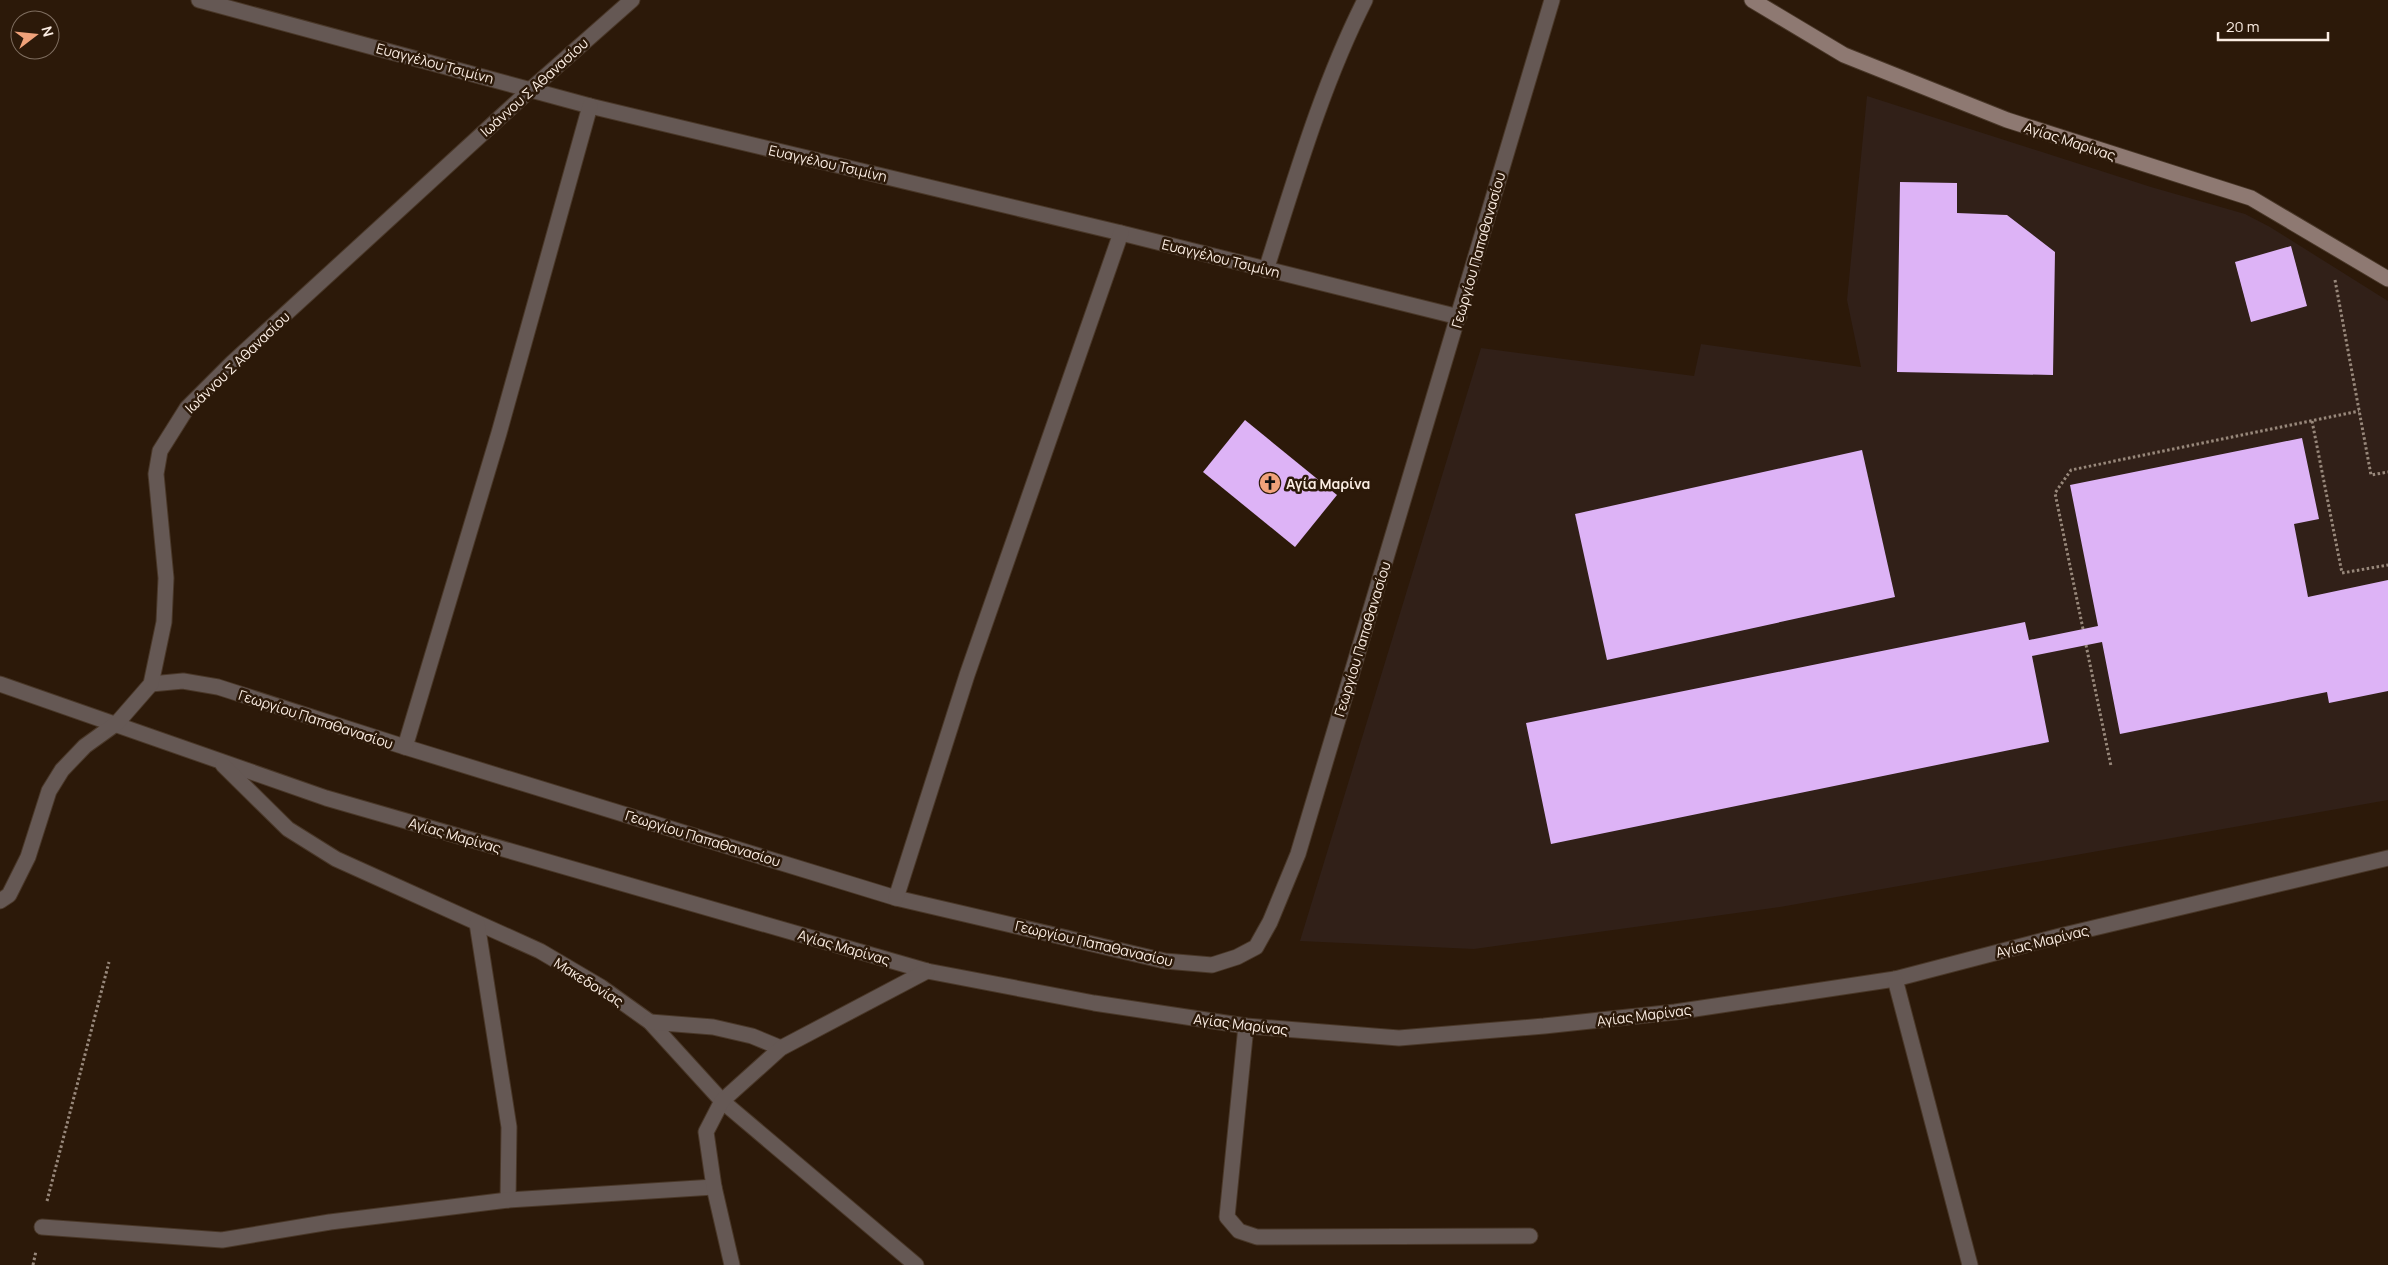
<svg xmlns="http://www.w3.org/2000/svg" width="2388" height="1265" font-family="Manrope,sans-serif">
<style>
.industrial{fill:#312018}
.building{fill:#ddb3f6}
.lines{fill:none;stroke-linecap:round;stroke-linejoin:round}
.street-casing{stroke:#493728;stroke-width:17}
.secondary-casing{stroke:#493728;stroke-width:17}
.path{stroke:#98887b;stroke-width:3;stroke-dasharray:2.5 2.5;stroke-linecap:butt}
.street{stroke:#655854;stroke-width:15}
.secondary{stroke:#8e7972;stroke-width:15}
.labels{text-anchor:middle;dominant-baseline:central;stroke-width:5;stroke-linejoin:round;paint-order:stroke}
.street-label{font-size:14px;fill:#fbede3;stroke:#2c1909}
.poi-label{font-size:14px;font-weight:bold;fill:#fbede3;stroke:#2c1909;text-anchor:start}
</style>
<rect width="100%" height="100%" fill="#2c1909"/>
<!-- industrial -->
<path class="industrial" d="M 1867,96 L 2151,187 L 2245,214 L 2270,227 L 2388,301 L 2388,800 L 1780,907 L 1474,949 L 1300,941 L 1481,348 L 1694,376 L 1701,344 L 1861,367 L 1847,300 Z"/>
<!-- building -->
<g class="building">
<path d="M 1900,182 L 1957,183 L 1957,213 L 2007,215 L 2055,252 L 2053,375 L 1897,372 Z"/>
<path d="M 2291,246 L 2307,306 L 2251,322 L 2235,262 Z"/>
<path d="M 1245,420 L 1337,495 L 1295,547 L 1203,472 Z"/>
<path d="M 2302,438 L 2319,519 L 2294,524 L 2308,597 L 2388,580 L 2388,691 L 2329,703 L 2327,692 L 2120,734 L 2102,642 L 2032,656 L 2049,742 L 1551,844 L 1526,723 L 2025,622 L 2029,640 L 2098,626 L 2070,485 Z"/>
<path d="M 1862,450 L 1895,597 L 1607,660 L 1575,514 Z"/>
</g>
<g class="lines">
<!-- street casing -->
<g class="street-casing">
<g id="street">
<path d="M 199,0 L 590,106 L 1121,233 L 1459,317"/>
<path d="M 1266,270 C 1295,179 1322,85 1365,0"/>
<path d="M 0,684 L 326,798 L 927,971 L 1094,1003 L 1246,1026 L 1399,1038 L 1544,1026 L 1675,1012 L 1895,979 L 2060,936 L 2388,858"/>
<path d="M 151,684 L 183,681 L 218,687 L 405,747 L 896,898 L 1165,961 L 1212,965 L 1237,957 L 1256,947 L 1270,922 L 1298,854 L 1552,0"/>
<path d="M 405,747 L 499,433 L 590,106"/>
<path d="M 223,765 L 288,829 L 336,859 L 540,951 L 601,987 L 650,1022 L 722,1101 L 916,1265"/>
<path d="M 896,898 L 967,675 L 1121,233"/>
<path d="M 0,901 L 9,895 L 28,857 L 49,791 L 62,770 L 85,746 L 117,723 L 151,684 L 164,622 L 166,578 L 156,474 L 160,451 L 187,408 L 232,363 L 530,90 L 632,0"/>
<path d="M 477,923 L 509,1127 L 508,1200"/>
<path d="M 1895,979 L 1970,1265"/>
<path d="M 650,1022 L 713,1027 L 752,1036 L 781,1048"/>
<path d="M 1246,1026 L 1227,1217 L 1239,1231 L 1257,1237 L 1530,1236"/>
<path d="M 42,1227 L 222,1240 L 330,1222 L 508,1200 L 714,1187"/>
<path d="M 732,1265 L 714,1187 L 706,1132 L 722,1101 L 781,1048 L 927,971"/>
</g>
</g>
<!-- secondary casing -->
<g class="secondary-casing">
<path id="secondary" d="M 1752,0 L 1844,55 L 2007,120 L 2251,198 L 2388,279"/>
</g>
<!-- path -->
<g class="path">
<path d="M 2335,280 L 2371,475 L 2388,472"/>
<path d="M 2312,421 L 2342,573 L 2388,565"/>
<path d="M 2083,629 L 2055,493 L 2071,470 L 2359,411"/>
<path d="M 2086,645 L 2111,766"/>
<path d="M 47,1201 L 109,962"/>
<path d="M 33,1265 L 36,1251"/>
</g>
<!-- street -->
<use href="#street" class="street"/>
<!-- secondary -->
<use href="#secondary" class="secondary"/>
</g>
<!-- icons -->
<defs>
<g id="church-disc" transform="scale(1.125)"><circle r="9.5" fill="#f0a27a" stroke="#2c1909"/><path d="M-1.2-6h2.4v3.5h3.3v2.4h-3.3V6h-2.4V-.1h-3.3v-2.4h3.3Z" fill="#111"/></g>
</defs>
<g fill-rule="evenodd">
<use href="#church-disc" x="1270" y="483"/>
</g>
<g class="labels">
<!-- street labels -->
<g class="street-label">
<text transform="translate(435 63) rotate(15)">Ευαγγέλου Τσιμίνη</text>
<text transform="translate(534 87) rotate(-42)">Ιωάννου Σ Αθανασίου</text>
<text transform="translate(2070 141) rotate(18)">Αγίας Μαρίνας</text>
<text transform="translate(828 163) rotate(13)">Ευαγγέλου Τσιμίνη</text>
<text transform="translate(1478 250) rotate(-74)">Γεωργίου Παπαθανασίου</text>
<text transform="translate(1221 258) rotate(14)">Ευαγγέλου Τσιμίνη</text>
<text transform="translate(237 362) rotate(-44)">Ιωάννου Σ Αθανασίου</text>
<text transform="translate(1362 639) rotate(-73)">Γεωργίου Παπαθανασίου</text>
<text transform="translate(316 719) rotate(18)">Γεωργίου Παπαθανασίου</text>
<text transform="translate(455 835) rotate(16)">Αγίας Μαρίνας</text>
<text transform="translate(703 838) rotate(17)">Γεωργίου Παπαθανασίου</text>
<text transform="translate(2042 941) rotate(-14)">Αγίας Μαρίνας</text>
<text transform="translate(1094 943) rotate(13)">Γεωργίου Παπαθανασίου</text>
<text transform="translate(844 947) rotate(16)">Αγίας Μαρίνας</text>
<text transform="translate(589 982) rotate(32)">Μακεδονίας</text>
<text transform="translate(1644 1015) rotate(-7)">Αγίας Μαρίνας</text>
<text transform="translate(1241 1024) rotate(7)">Αγίας Μαρίνας</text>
</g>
<!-- poi labels -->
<g class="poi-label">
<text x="1286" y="483">Αγία Μαρίνα</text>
</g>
</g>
<!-- north arrow -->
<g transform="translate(35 35) rotate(74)"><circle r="24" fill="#2c1909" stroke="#7f6e60"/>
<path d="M0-4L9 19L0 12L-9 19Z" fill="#f0a27a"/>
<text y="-8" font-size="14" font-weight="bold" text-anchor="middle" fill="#fbede3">N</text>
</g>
<!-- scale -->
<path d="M2218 32v8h110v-8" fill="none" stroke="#fbede3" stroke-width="2.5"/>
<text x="2226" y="32" font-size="15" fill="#fbede3" stroke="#2c1909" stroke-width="4" paint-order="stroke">20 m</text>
</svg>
